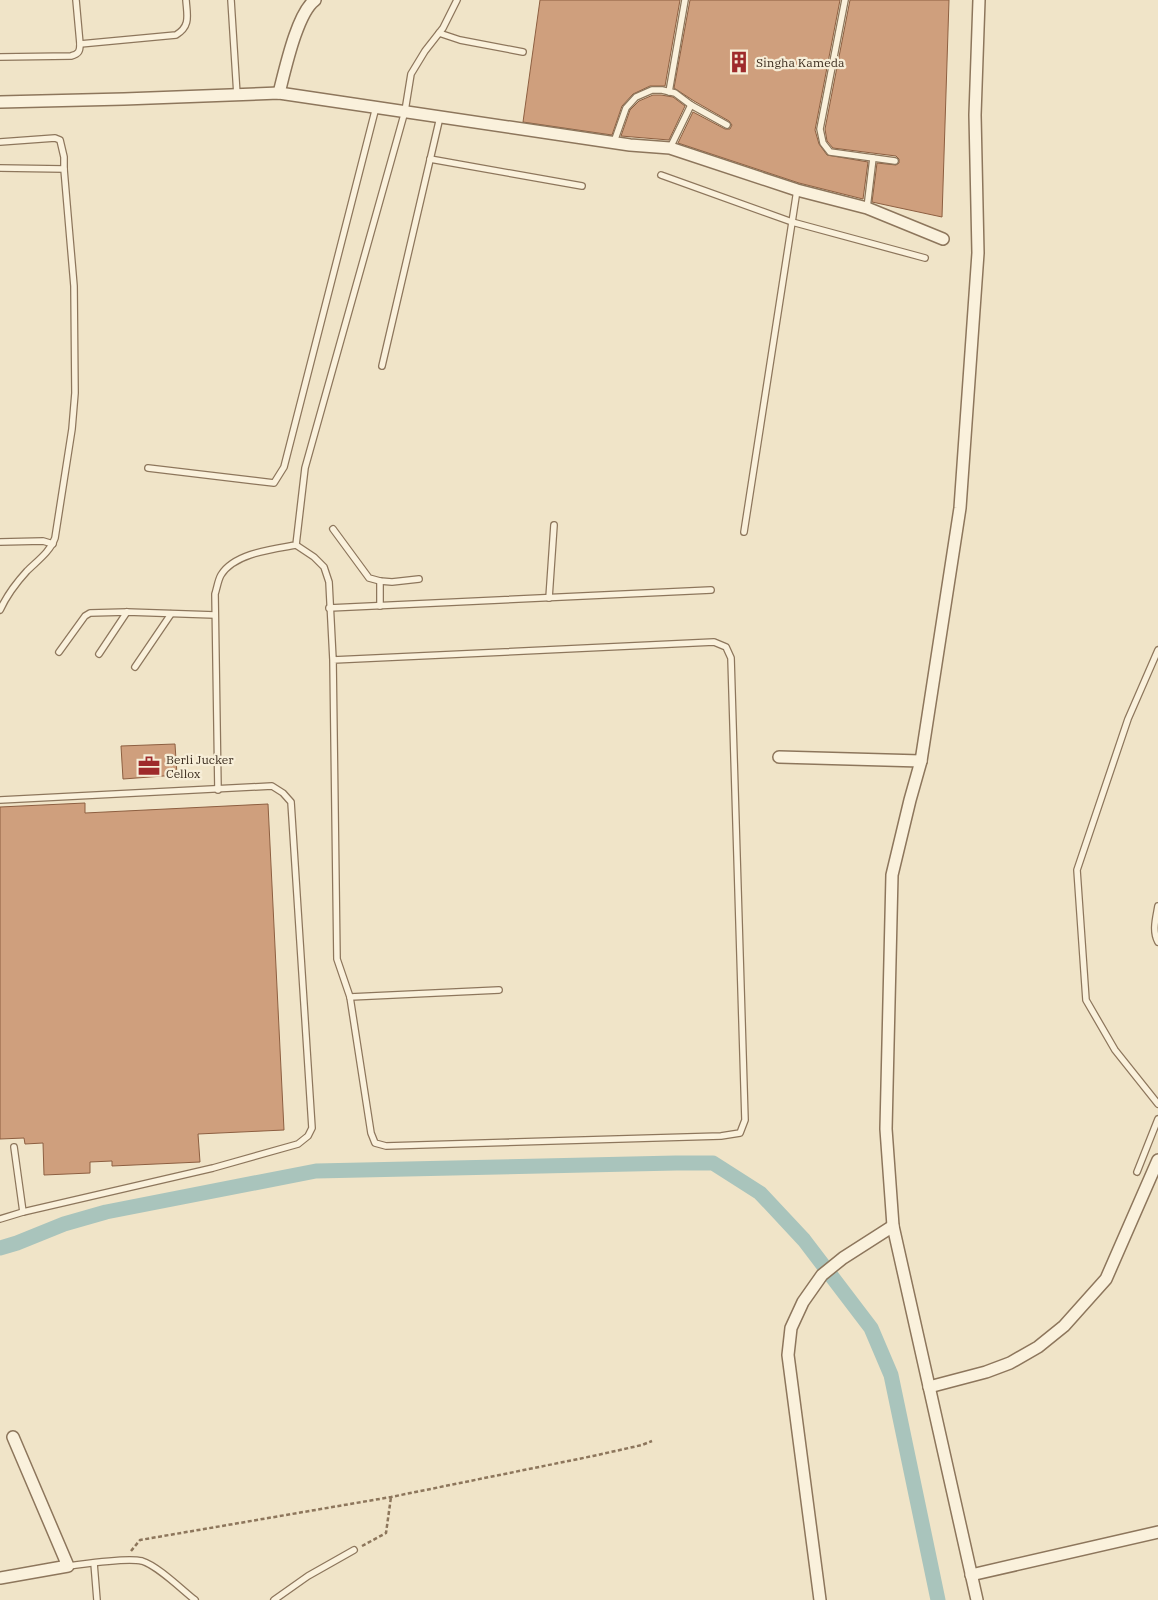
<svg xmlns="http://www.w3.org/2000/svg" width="1158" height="1600" font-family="'IBM Plex Serif',serif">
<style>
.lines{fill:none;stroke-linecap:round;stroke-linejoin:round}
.canal{stroke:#a9c4bc;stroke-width:15}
.building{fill:#cf9f7d;stroke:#8d5f41}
.service-casing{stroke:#8d765c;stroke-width:8}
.minor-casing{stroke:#8d765c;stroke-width:14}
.path{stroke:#8d765c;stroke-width:2.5;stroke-dasharray:4 2.5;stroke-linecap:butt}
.service{stroke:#faf1dc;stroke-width:5.5}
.minor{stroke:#faf1dc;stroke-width:11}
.labels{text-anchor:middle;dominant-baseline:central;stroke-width:4.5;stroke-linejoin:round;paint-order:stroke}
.poi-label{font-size:12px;fill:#3d2e20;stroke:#f7eed8;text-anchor:start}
</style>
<rect width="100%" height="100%" fill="#f0e4c8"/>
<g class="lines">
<!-- canal -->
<path class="canal" d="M 0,1248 L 17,1243 L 64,1224 L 106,1212 L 316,1171 L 676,1163 L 713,1163 L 760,1193 L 804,1240 L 871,1328 L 891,1375 L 938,1600"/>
</g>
<!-- building -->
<g class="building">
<path d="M 540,0 L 680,0 L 665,86 L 650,86 L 633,94 L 622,106 L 612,135 L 523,122 Z"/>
<path d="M 690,0 L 840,0 L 815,130 L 819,144 L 827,155 L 868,162 L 863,199 L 799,183 L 678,143 L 693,112 L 725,129 L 730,129 L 732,125 L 729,121 L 694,101 L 674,88 Z"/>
<path d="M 850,0 L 949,0 L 942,217 L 872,202 L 877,163 L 896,165 L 899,163 L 899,159 L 896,156 L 833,148 L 827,141 L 825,129 Z"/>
<path d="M 653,95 L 661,95 L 673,97 L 685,106 L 669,140 L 621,136 L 630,110 L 639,101 Z"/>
<path d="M 175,744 L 177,775 L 123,779 L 121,746 Z"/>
<path d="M 85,803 L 85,813 L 268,804 L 284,1130 L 198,1134 L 200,1162 L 112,1166 L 112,1161 L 90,1162 L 90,1173 L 44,1175 L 43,1143 L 25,1144 L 24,1138 L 0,1139 L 0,807 Z"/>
</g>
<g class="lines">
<!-- service casing -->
<g class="service-casing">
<g id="service">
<path d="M 231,0 L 237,95"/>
<path d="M 845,0 L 820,129 L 823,143 L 830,152 L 895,161"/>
<path d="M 439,33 L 460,40 L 523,52"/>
<path d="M 80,44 L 176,35 C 191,26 187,15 186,0"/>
<path d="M 0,57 L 71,56 C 79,54 80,51 80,44 L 76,0"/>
<path d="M 669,92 L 685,0"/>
<path d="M 0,142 L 55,138 L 60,140 L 64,157 L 64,169"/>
<path d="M 614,142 L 626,108 L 636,97 L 652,90 L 662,90 L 675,93 L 691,105 L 727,125"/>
<path d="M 670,148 L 691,105"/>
<path d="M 430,159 L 582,186"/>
<path d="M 0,168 L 64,169 L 74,286 L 75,393 L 72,429 L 55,538 C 50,552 37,561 27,571 C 16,583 7,595 0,610"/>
<path d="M 661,175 L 792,222 L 925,258"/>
<path d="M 867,208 L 873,158"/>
<path d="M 382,366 L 440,117"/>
<path d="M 148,468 L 274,483 L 284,467 L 376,107"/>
<path d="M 333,529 L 369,578 L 380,581 L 392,582 L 419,579"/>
<path d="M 744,532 L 797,190"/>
<path d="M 0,542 L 43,541 L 53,544"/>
<path d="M 296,545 L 314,557 L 324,567 L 329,582 L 333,660 L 337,959 L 350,997 L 371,1133 L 375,1143 L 386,1146 L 721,1136 L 740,1133 L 745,1120 L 731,658 L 726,647 L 714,642 L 333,660"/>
<path d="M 380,581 L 380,606"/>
<path d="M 549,598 L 554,525"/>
<path d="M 329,608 L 711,590"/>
<path d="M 1158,650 L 1128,719 L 1077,870 L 1086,1000 L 1115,1050 L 1158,1104"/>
<path d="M 59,652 L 85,616 L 90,613 L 127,612 L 215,615"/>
<path d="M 99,654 L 127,612"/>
<path d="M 135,667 L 171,614"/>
<path d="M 218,790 L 215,594 C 217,588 218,580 221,575 C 234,553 274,549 296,545 L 305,468 L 405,111 L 411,74 L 425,51 L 443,28 L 457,0"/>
<path d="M 0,800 L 272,786 L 283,793 L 291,802 L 312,1128 L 308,1136 L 298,1144 L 213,1168 L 23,1212 L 0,1219"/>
<path d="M 1158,906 C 1156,918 1152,931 1158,942"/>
<path d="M 350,997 L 499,990"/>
<path d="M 14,1147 L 23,1212"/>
<path d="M 1137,1172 L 1158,1119"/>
<path d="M 94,1563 L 97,1600"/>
<path d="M 68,1566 C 85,1564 126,1557 142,1561 C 158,1566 181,1589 195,1600"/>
<path d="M 274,1600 L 308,1576 L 354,1550"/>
</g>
</g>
<!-- minor casing -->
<g class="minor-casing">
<g id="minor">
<path d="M 279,93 C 285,70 297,13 315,0"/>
<path d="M 0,102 L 124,99 L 279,93 L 630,145 L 670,148 L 797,190 L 867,208 L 943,239"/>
<path d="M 779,757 L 921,761"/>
<path d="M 929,1387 L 986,1372 L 1010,1363 L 1038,1347 L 1064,1326 L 1106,1279 L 1158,1160"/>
<path d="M 971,1575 L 1158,1532"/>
<path d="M 0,1578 L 68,1566 L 13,1437"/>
<path d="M 820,1600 L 788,1355 L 791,1328 L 803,1302 L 822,1275 L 843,1258 L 893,1226"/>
<path d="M 977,1600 L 893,1226 L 886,1129 L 892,875 L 910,800 L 921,761 L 960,508 L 978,253 L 975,115 L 979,0"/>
</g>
</g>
<!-- path -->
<g class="path">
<path d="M 362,1546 L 386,1533 L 391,1497"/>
<path d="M 131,1551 L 140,1540 L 391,1497 L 593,1456 L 642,1445 L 652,1441"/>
</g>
<!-- service -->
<use href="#service" class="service"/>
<!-- minor -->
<use href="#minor" class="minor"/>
</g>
<!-- icons -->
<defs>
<g id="building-bare" transform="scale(1.725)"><path d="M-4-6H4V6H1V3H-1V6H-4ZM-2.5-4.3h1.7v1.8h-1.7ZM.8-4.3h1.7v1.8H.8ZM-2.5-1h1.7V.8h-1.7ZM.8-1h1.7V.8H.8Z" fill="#9e2a2b" stroke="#f7eed8" stroke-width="2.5" paint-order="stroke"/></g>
<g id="office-bare" transform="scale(1.725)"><path d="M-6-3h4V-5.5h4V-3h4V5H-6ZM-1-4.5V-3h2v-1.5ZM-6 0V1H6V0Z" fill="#9e2a2b" stroke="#f7eed8" stroke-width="2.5" paint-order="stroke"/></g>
</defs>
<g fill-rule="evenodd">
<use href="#building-bare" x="739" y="62"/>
<use href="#office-bare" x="149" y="766"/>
</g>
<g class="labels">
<!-- poi labels -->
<g class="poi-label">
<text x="756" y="62">Singha Kameda</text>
<text x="166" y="759">Berli Jucker<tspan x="166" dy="14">Cellox</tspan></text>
</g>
</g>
</svg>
